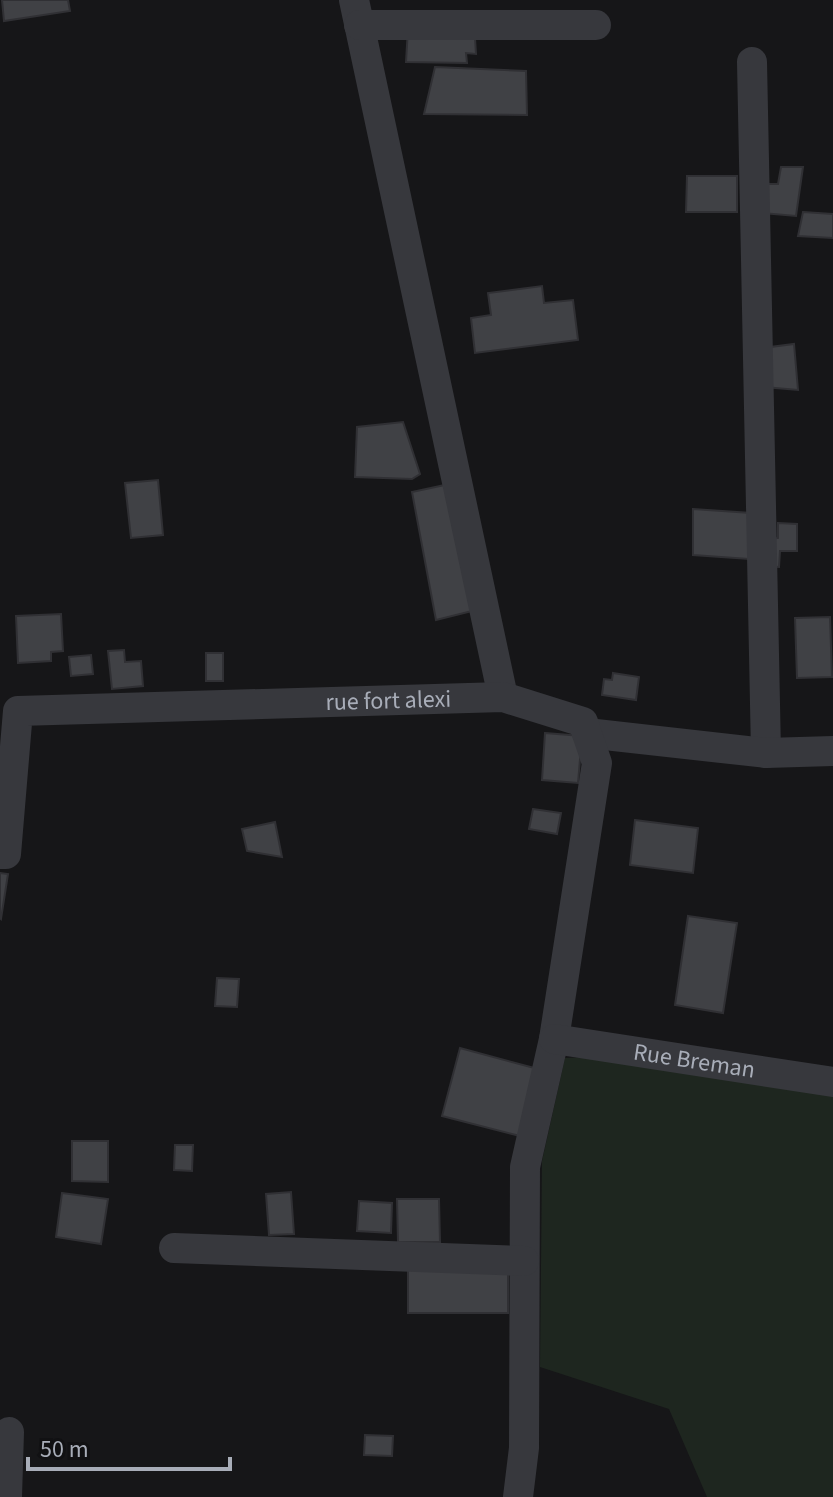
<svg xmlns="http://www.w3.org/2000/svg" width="833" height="1497" font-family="'Source Sans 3',sans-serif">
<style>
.green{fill:#1e261f}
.building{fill:#404145;stroke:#303034;stroke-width:2}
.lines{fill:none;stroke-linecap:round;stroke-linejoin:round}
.minor{stroke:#37383d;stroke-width:30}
.labels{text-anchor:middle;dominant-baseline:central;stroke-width:8;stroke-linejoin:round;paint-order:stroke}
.street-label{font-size:24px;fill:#a8adb8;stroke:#111113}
</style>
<rect width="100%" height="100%" fill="#161618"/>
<!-- green -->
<path class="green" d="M 620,1056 L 833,1092 L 833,1497 L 707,1497 L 669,1409 L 540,1367 L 542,1161 L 565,1058 Z"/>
<!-- building -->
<g class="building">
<path d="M 2,0 L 68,0 L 70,11 L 4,21 Z"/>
<path d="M 408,28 L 475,38 L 476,54 L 466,53 L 467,63 L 406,62 Z"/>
<path d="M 435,67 L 526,71 L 527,115 L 424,114 Z"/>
<path d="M 781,167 L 803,167 L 796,216 L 761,213 L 768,184 L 778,184 Z"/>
<path d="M 687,176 L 737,176 L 737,212 L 686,212 Z"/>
<path d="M 803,212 L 833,214 L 833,238 L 798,236 Z"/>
<path d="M 542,286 L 544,303 L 573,300 L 578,340 L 475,353 L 471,318 L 491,315 L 488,293 Z"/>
<path d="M 794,344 L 798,390 L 764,387 L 763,348 Z"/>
<path d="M 403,422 L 420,474 L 412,479 L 355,477 L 357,427 Z"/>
<path d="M 158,480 L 163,535 L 131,538 L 125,483 Z"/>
<path d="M 454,483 L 480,609 L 436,620 L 412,492 Z"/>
<path d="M 693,509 L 751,513 L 749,559 L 693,555 Z"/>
<path d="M 778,523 L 797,524 L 797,551 L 780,551 L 779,567 L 763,566 L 765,540 L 778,538 Z"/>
<path d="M 61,614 L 63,651 L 51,652 L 51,661 L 18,663 L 16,616 Z"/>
<path d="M 830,617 L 832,677 L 797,678 L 795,618 Z"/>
<path d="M 124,650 L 125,662 L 141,661 L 143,686 L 112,689 L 108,651 Z"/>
<rect x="206" y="653" width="17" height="28"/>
<path d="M 91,655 L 93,674 L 71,676 L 69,657 Z"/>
<path d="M 613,673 L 639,677 L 636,700 L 602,695 L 604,679 L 612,680 Z"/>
<path d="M 545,733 L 582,736 L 578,783 L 542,780 Z"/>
<path d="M 533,809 L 561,813 L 557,834 L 529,829 Z"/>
<path d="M 635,820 L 698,828 L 693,873 L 630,865 Z"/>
<path d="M 275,822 L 282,857 L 247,851 L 242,829 Z"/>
<path d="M 0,873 L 8,874 L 1,919 L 0,918 Z"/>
<path d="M 688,916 L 737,923 L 723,1013 L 675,1005 Z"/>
<path d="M 217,978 L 239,979 L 237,1007 L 215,1006 Z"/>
<path d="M 460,1048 L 538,1069 L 520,1136 L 442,1116 Z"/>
<path d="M 72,1141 L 108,1141 L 108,1182 L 72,1181 Z"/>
<path d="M 175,1145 L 193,1145 L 192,1171 L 174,1170 Z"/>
<path d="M 291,1192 L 294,1234 L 269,1235 L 266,1194 Z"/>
<path d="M 62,1193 L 108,1199 L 101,1244 L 56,1237 Z"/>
<path d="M 397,1199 L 439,1199 L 440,1242 L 398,1242 Z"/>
<path d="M 359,1201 L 392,1203 L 391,1233 L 357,1231 Z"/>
<rect x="408" y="1263" width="100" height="50"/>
<path d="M 365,1435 L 393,1436 L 392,1456 L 364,1455 Z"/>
</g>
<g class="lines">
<!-- minor -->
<g class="minor">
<path d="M 354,0 L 503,697"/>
<path d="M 359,25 L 596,25"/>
<path d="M 752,62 L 766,753"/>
<path d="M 587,733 L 766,753 L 833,751"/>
<path id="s1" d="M 0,854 L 6,854 L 18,711 L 503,697 L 583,722 L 597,763 L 554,1039 L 525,1167 L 524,1448 L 518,1497"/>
<path id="s2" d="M 554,1039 L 833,1082"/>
<path d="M 174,1248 L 524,1261"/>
<path d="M 7,1497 L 9,1432"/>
</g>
</g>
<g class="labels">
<!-- street labels -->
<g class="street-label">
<text stroke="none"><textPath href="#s1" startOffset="520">rue fort alexi</textPath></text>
<text stroke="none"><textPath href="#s2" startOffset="142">Rue Breman</textPath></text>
</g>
</g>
<!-- scale -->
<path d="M28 1457v12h202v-12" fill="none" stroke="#a8adb8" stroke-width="4"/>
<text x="40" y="1457" font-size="24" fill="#a8adb8" stroke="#111113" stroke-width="6" paint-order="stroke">50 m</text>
</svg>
